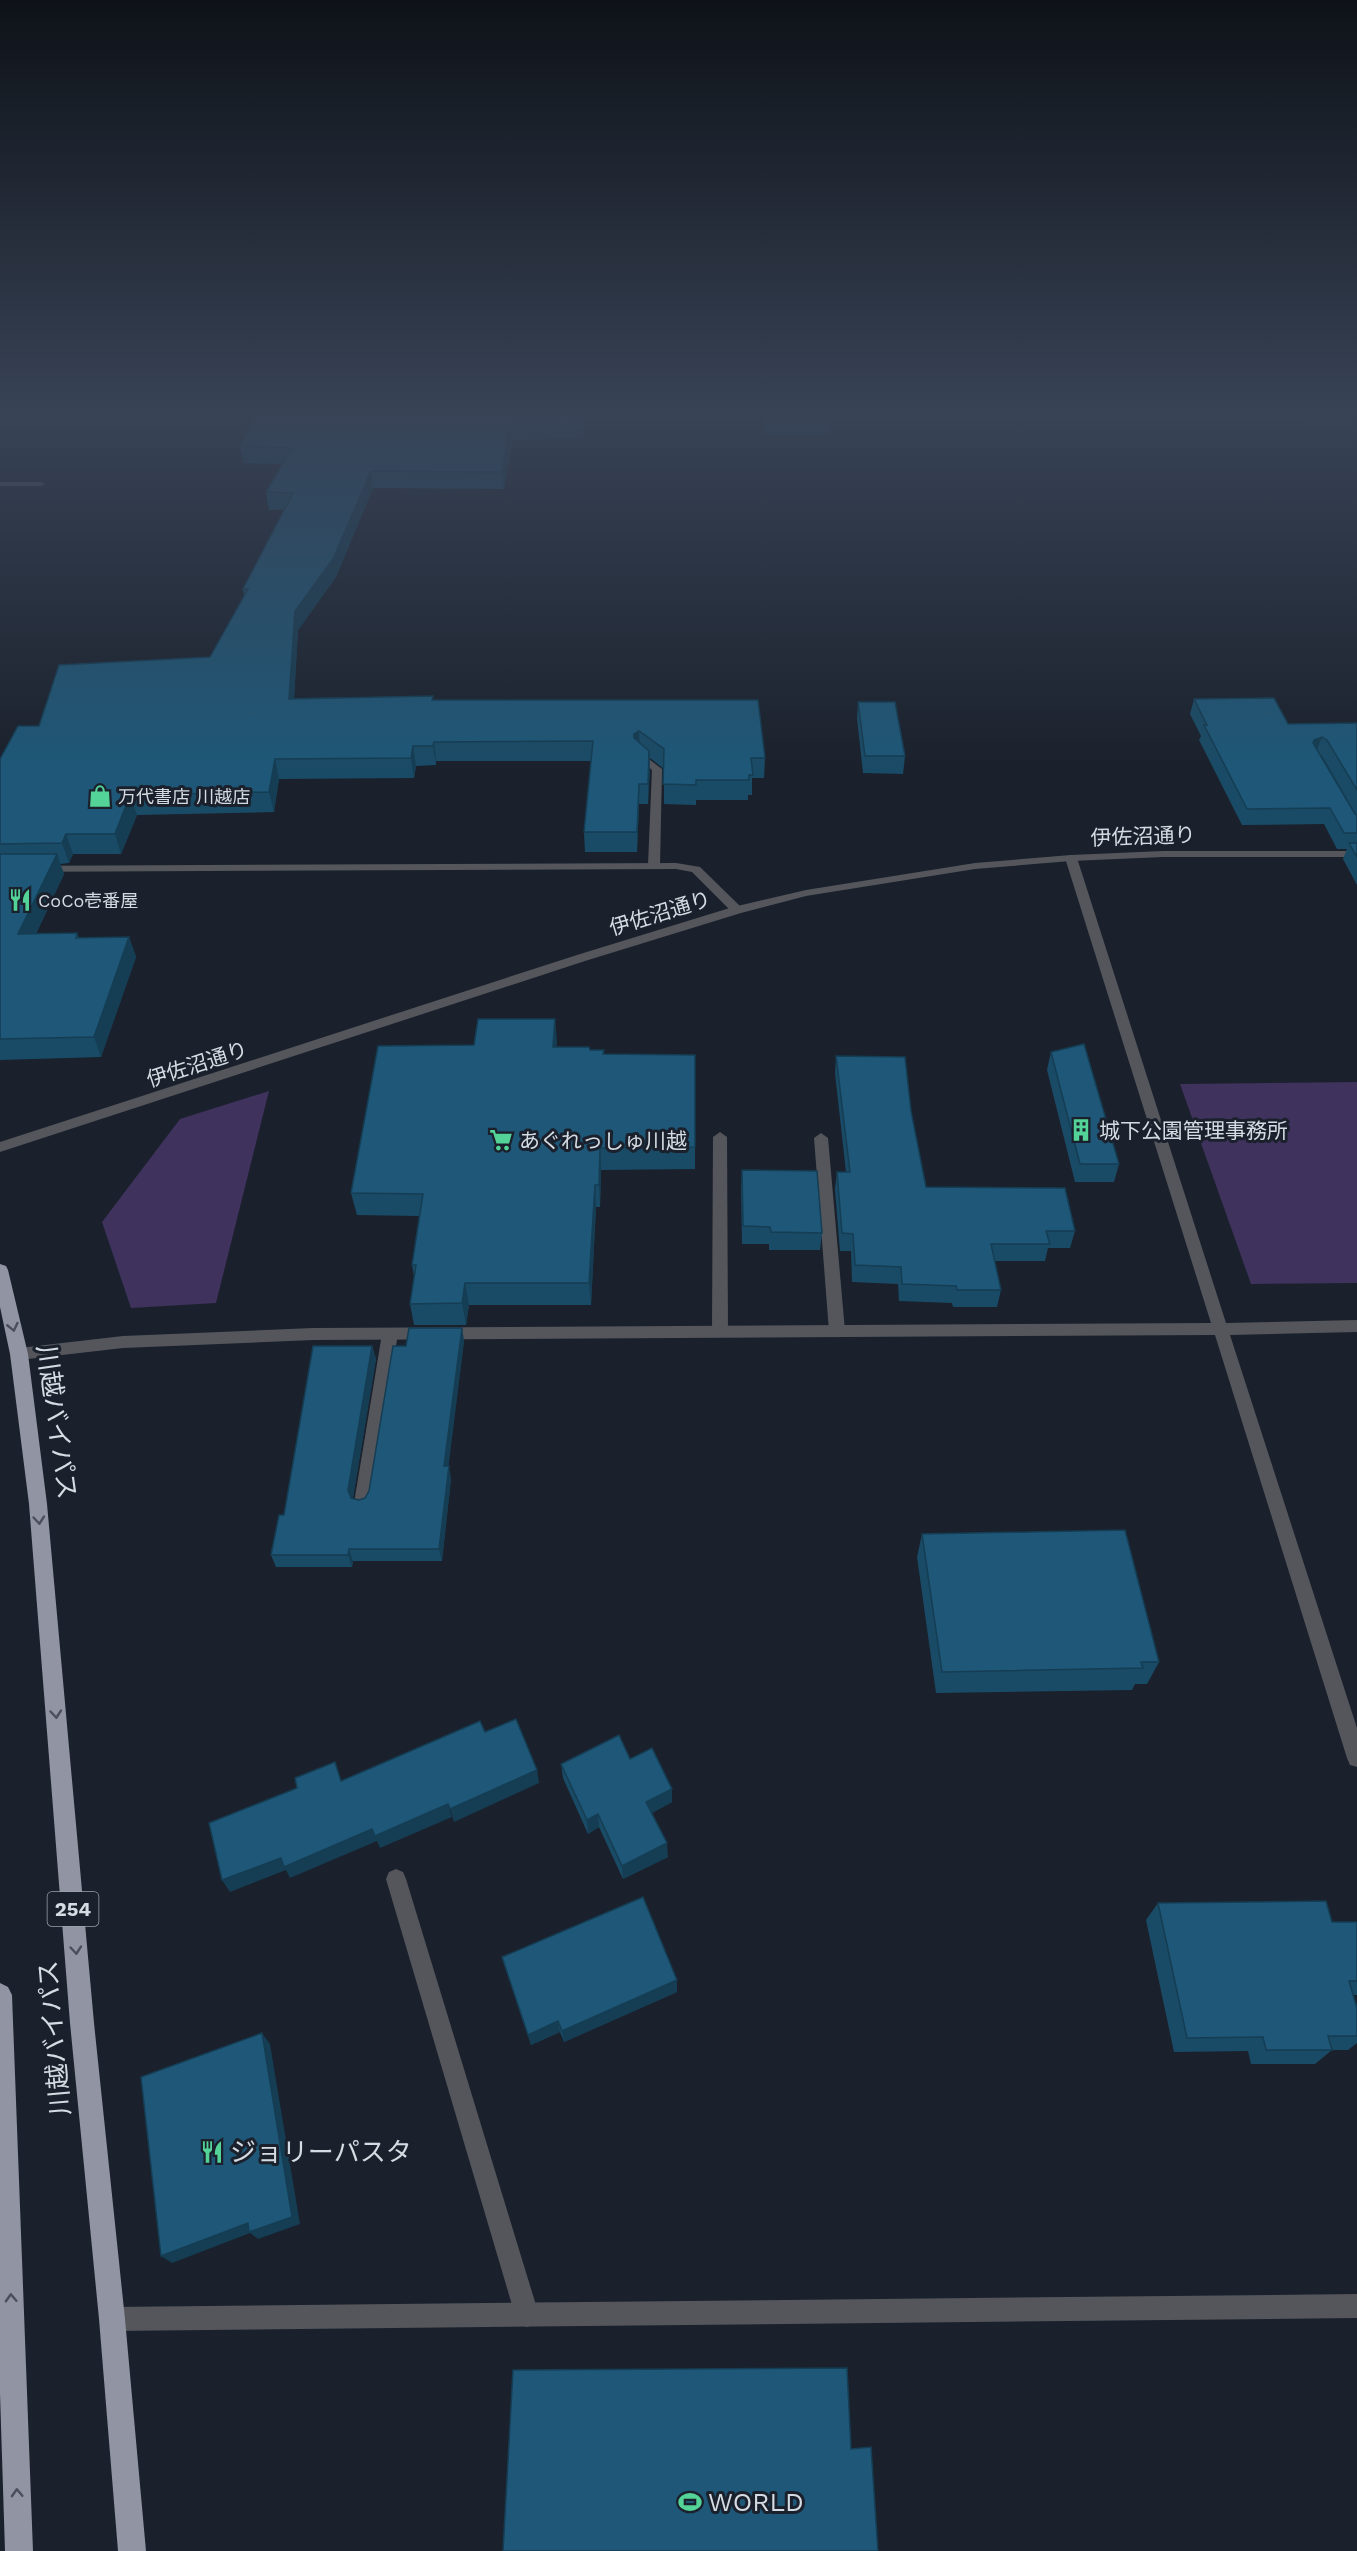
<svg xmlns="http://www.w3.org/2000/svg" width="1357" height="2551" font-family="'Work Sans','Noto Sans JP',sans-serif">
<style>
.green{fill:#3f325d}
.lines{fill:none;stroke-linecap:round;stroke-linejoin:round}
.service{fill:#54565c;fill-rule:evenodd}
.minor{fill:#54565c;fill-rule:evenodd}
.tertiary{fill:#54565c;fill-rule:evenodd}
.trunk{fill:#9194a2;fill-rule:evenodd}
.wall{fill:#1a4b66;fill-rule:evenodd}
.shaded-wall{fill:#153d53}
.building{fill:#1e5777;stroke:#153d53;stroke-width:1.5}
.oneway{stroke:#4a4f5b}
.labels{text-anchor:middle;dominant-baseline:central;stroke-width:6;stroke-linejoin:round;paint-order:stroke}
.far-poi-label{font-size:18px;fill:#d5dbe2;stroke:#1a212c;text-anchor:start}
.shield{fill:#1a212c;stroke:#9da3ab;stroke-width:1.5}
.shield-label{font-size:20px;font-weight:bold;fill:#d5dbe2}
.street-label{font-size:21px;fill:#d5dbe2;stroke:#1a212c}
.poi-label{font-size:21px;fill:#d5dbe2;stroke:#1a212c;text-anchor:start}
.near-street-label{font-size:26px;fill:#d5dbe2;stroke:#1a212c}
.near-poi-label{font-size:26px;fill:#d5dbe2;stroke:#1a212c;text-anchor:start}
</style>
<rect width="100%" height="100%" fill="#1a212c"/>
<!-- green -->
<g class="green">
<path d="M 1357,1082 L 1357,1283 L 1251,1284 L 1180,1084 Z"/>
<path d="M 269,1091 L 216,1303 L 131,1308 L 102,1222 L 180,1119 Z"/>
</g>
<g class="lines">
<!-- service -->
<g class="service">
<path d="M 0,482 L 41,482 L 45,484 L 41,486 L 0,486 Z"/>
<path d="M 641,753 L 662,769 L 660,865 L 654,868 L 648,865 L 652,770 L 636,756 Z"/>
<path d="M 720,1132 L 727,1137 L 728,1332 L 725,1336 L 715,1336 L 712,1332 L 713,1137 Z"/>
<path d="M 821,1133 L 828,1138 L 845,1331 L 842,1335 L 832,1335 L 829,1331 L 814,1138 Z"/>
<path d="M 390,1328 L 395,1330 L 398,1334 L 370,1503 L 368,1508 L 362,1510 L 356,1508 L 354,1503 L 382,1334 L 385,1330 Z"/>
<path d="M 396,1869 L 403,1872 L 406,1879 L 539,2315 L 536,2324 L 527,2327 L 518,2324 L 515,2315 L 386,1879 L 389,1872 Z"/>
</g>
<!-- minor -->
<g class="minor">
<path d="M 1357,412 L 1357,416 L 810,418 L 806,416 L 810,414 Z"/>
<path d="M 783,414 L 786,414 L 786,418 L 564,420 L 560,418 L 564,416 Z"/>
<path d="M 1071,855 L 1077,858 L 1226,1323 L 1357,1320 L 1357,1332 L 1230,1335 L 1357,1728 L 1357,1767 L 1350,1765 L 1347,1758 L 1215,1335 L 313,1340 L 123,1348 L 19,1360 L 13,1358 L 11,1354 L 13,1350 L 19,1348 L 123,1336 L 313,1328 L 1211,1323 L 1065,858 Z"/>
<path d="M 676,863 L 700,867 L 741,907 L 741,913 L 733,913 L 692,872 L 676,869 L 0,872 L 0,866 Z"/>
<path d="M 1357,2294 L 1357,2318 L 112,2331 L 103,2328 L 100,2319 L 103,2310 L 112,2307 Z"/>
</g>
<!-- tertiary -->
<path class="tertiary" d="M 1163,851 L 1357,851 L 1357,857 L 1163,857 L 1071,861 L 975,869 L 806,896 L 741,913 L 585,961 L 0,1152 L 0,1142 L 577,955 L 733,907 L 806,890 L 975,863 L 1071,855 Z"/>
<!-- trunk -->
<g class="trunk">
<path d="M 0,1264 L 6,1266 L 8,1270 L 28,1354 L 47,1504 L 94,2023 L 125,2319 L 146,2551 L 118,2551 L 99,2319 L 70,2023 L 29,1504 L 10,1354 L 0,1307 Z"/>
<path d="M 0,1983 L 8,1987 L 12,1995 L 33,2551 L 5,2551 L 0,2394 Z"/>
</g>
</g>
<!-- wall -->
<g class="wall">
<path d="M 258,411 L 611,411 L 611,413 L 584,413 L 584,422 L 582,438 L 512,440 L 504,489 L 373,488 L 336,577 L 298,630 L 294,698 L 433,696 L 433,700 L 758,700 L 765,758 L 764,778 L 752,778 L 752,795 L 748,795 L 748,800 L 696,800 L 696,805 L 664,804 L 664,769 L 650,758 L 648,804 L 639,804 L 637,852 L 585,852 L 584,832 L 591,761 L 436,761 L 436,765 L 416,766 L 414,778 L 279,779 L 274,812 L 137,815 L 121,854 L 73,854 L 69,863 L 60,864 L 64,874 L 36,934 L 77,933 L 79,938 L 129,937 L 136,957 L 101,1057 L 0,1060 L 0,759 L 39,726 L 210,657 L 244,596 L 243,589 L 284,510 L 269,510 L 266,492 L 282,464 L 243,463 L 240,446 Z"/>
<path d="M 762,411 L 830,411 L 831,420 L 830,435 L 765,435 L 764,412 L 763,412 Z"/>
<path d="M 1194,699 L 1288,724 L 1357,723 L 1357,885 L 1343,859 L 1347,849 L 1337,849 L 1324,824 L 1242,825 L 1199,740 L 1201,736 L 1190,714 ZM 1321,755 L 1322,756 L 1356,815 L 1355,814 Z"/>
<path d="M 858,702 L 905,756 L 903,774 L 863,773 L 857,718 Z"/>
<path d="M 557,1041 L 556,1047 L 590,1050 L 604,1054 L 695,1055 L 695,1169 L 601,1170 L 600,1207 L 596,1207 L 591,1305 L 469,1305 L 466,1325 L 414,1325 L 410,1304 L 414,1276 L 412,1265 L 419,1216 L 357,1215 L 351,1193 L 474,1045 Z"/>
<path d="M 1051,1052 L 1119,1164 L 1114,1182 L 1075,1182 L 1047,1070 Z"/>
<path d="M 836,1056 L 911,1111 L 926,1187 L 1075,1231 L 1070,1248 L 1048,1248 L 1045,1261 L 995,1261 L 1001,1290 L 997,1307 L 953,1307 L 952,1303 L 899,1301 L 898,1284 L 852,1282 L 851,1251 L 840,1251 L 835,1189 L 837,1172 L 846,1172 L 835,1073 Z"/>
<path d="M 742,1170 L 822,1233 L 820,1250 L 769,1250 L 769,1244 L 742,1244 L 741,1188 Z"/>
<path d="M 462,1328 L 464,1341 L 448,1466 L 451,1479 L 442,1561 L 353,1561 L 352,1567 L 276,1567 L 271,1555 L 284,1515 L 372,1346 L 376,1359 L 353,1498 L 359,1500 L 365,1498 L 369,1491 L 406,1346 Z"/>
<path d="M 922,1534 L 1159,1662 L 1147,1684 L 1135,1684 L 1132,1690 L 936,1693 L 917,1557 Z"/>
<path d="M 561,1764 L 672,1802 L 652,1813 L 668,1857 L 623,1879 L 599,1827 L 588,1834 L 563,1778 Z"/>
<path d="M 1158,1903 L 1332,1922 L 1357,1922 L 1357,1995 L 1353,1995 L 1357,2008 L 1357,2043 L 1348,2050 L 1332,2050 L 1315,2064 L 1251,2064 L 1248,2051 L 1174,2052 L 1146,1920 Z"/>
<path d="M 502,1957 L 677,1980 L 677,1992 L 564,2042 L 560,2032 L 531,2045 Z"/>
</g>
<!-- shaded-wall -->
<g class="shaded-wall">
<path d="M 583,411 L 584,422 L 582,438 L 582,421 Z"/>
<path d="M 510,423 L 512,440 L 504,489 L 502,472 Z"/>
<path d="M 371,471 L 373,488 L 336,577 L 298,630 L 293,718 L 289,699 L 295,611 Z"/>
<path d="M 639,731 L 640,751 L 634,738 L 634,734 Z"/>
<path d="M 1322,737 L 1316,752 L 1309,755 L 1314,740 Z"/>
<path d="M 434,742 L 436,761 L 436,765 L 433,746 Z"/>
<path d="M 413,746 L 416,766 L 414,778 L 411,758 Z"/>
<path d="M 649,751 L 650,771 L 648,804 L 648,784 Z"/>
<path d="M 275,759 L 279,779 L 274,812 L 269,792 Z"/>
<path d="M 639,784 L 639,804 L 637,852 L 637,832 Z"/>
<path d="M 130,795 L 137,815 L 121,854 L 115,834 Z"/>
<path d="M 66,834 L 73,854 L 69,863 L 62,843 Z"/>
<path d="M 57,854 L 64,874 L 26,955 L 18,934 Z"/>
<path d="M 129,937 L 136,957 L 101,1057 L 94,1037 Z"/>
<path d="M 555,1019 L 557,1041 L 555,1069 L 553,1047 Z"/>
<path d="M 600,1148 L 601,1170 L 600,1207 L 599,1185 Z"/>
<path d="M 595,1185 L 596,1207 L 591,1305 L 589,1283 Z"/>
<path d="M 465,1283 L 469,1305 L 466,1325 L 462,1303 Z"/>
<path d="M 462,1328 L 464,1341 L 447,1479 L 444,1466 Z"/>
<path d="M 372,1346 L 376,1359 L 352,1503 L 348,1490 Z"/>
<path d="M 449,1466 L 451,1479 L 442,1561 L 439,1549 Z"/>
<path d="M 349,1549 L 353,1561 L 352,1567 L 348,1555 Z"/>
<path d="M 537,1770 L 539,1783 L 454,1822 L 450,1809 Z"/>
<path d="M 672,1789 L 672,1802 L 647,1816 L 646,1802 Z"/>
<path d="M 448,1804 L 452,1817 L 380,1848 L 377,1841 L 290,1878 L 286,1870 L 230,1892 L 222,1880 L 281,1858 Z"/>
<path d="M 598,1814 L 599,1827 L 588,1834 L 587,1820 Z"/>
<path d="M 667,1843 L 668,1857 L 623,1879 L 622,1866 Z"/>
<path d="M 677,1980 L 677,1992 L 564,2042 L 562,2031 Z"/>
<path d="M 558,2021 L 560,2032 L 531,2045 L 528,2035 Z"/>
<path d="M 262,2033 L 270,2044 L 300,2224 L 258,2239 L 250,2233 L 172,2263 L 161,2256 L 248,2223 Z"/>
</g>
<!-- building -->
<g class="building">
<path d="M 259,411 L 583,411 L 582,421 L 510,423 L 502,472 L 371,471 L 333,559 L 295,611 L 289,699 L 433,696 L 432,700 L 758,700 L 765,758 L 751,758 L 753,775 L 749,775 L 749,780 L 696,780 L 696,785 L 663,784 L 664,749 L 639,731 L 634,734 L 634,738 L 649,751 L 648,784 L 639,784 L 637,832 L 584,832 L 593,741 L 434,742 L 433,746 L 413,746 L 411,758 L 275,759 L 269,792 L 130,795 L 115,834 L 66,834 L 62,843 L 0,844 L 0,759 L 18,726 L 39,726 L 59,665 L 210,657 L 248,589 L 243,589 L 293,493 L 266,492 L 292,448 L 240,446 Z"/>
<path d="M 765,411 L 830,411 L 831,420 L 766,420 Z"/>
<path d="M 1274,698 L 1288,724 L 1357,723 L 1357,790 L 1327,740 L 1322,737 L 1314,740 L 1313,743 L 1355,814 L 1357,815 L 1357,833 L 1344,833 L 1330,808 L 1247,809 L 1204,725 L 1207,725 L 1194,699 Z"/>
<path d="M 858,702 L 895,702 L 905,756 L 865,756 Z"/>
<path d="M 1349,843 L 1357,843 L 1357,857 Z"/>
<path d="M 0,854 L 57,854 L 18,934 L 77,933 L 76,938 L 129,937 L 94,1037 L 0,1039 Z"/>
<path d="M 478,1019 L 555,1019 L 553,1047 L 589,1047 L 590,1050 L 604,1050 L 603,1054 L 695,1055 L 695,1147 L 600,1148 L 599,1185 L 595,1185 L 589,1283 L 465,1283 L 462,1303 L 410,1304 L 416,1265 L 412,1265 L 423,1194 L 351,1193 L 378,1046 L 474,1045 Z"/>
<path d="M 1084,1044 L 1119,1164 L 1080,1164 L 1051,1052 Z"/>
<path d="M 836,1056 L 905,1057 L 911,1111 L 926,1187 L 1065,1188 L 1075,1231 L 1046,1231 L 1050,1244 L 991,1244 L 1001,1290 L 957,1290 L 956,1286 L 902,1284 L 901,1267 L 855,1265 L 853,1234 L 842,1233 L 837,1172 L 850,1172 Z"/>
<path d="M 742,1170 L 817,1171 L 822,1233 L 771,1232 L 770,1227 L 743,1226 Z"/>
<path d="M 409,1328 L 462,1328 L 444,1466 L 449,1466 L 439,1549 L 349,1549 L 348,1555 L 271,1555 L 279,1515 L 284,1515 L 313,1346 L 372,1346 L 348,1490 L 351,1498 L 359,1500 L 365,1498 L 369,1491 L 393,1346 L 406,1346 Z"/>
<path d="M 1125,1530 L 1159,1662 L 1141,1662 L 1143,1668 L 942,1672 L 922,1534 Z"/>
<path d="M 516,1719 L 537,1770 L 450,1809 L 448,1804 L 375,1836 L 372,1829 L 284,1867 L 281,1858 L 222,1880 L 209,1823 L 297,1788 L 295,1778 L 335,1762 L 341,1781 L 480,1721 L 485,1732 Z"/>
<path d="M 619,1735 L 630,1759 L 652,1748 L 672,1789 L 646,1802 L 667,1843 L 622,1866 L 598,1814 L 587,1820 L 561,1764 Z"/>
<path d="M 643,1897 L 677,1980 L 562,2031 L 558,2021 L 528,2035 L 502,1957 Z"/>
<path d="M 1326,1901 L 1332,1922 L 1357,1922 L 1357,1981 L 1349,1981 L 1357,2008 L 1357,2036 L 1328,2036 L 1332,2050 L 1266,2050 L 1263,2037 L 1187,2038 L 1158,1903 Z"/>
<path d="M 262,2033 L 292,2217 L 249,2232 L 248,2223 L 161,2256 L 141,2077 Z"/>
<path d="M 847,2368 L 851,2449 L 871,2447 L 878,2551 L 503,2551 L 513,2370 Z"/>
</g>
<!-- one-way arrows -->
<defs><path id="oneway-chevron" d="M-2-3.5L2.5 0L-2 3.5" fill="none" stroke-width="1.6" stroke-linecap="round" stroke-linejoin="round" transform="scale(1.5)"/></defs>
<g class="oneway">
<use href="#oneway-chevron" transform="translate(13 1327) rotate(77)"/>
<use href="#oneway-chevron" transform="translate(39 1520) rotate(85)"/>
<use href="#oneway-chevron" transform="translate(56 1714) rotate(85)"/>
<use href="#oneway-chevron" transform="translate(76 1950) rotate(85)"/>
<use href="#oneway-chevron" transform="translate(11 2298) rotate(-92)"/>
<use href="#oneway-chevron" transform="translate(17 2493) rotate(-92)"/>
</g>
<!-- sky -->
<linearGradient id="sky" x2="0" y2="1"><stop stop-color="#0e1218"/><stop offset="0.54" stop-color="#384356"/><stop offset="1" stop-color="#384356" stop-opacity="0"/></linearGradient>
<rect width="1357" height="768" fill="url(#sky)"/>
<!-- icons -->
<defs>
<g id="shop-bare" transform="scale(1.8)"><path d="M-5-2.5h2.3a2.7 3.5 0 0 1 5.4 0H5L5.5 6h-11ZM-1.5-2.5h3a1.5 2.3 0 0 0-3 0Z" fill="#53d397" stroke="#1a212c" stroke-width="2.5" paint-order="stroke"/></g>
<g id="restaurant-bare" transform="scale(1.8)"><path d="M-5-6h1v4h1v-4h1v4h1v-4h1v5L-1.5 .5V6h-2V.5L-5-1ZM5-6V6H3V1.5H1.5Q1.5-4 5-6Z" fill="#53d397" stroke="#1a212c" stroke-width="2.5" paint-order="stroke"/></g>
<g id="building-bare" transform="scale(1.8)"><path d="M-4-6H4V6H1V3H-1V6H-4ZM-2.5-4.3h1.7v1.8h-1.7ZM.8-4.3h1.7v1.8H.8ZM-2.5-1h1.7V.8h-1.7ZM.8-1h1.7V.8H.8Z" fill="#53d397" stroke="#1a212c" stroke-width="2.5" paint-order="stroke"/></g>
<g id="supermarket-bare" transform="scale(1.8)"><path d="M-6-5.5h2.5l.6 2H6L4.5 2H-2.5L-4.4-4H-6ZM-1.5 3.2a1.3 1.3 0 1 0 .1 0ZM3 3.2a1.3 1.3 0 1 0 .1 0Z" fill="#53d397" stroke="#1a212c" stroke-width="2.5" paint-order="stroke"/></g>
<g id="stadium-bare" transform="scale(1.8)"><path d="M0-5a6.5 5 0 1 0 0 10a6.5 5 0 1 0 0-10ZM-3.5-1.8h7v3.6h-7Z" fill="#53d397" stroke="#1a212c" stroke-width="2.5" paint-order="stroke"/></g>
</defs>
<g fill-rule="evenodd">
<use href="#shop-bare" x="100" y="796"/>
<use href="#restaurant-bare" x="20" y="900"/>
<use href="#building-bare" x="1081" y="1130"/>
<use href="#supermarket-bare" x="501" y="1140"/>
<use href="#restaurant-bare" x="212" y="2152"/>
<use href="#stadium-bare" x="690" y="2502"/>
</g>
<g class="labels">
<!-- far-poi labels -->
<g class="far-poi-label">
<text x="118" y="796">万代書店 川越店</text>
<text x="38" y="900">CoCo壱番屋</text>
</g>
<!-- shield labels -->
<rect class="shield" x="47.5" y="1892" width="51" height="34" rx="4.5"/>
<g class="shield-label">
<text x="73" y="1909">254</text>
</g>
<!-- street labels -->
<g class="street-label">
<text transform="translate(1143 836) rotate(-2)">伊佐沼通り</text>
<text transform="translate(660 913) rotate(-17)">伊佐沼通り</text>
<text transform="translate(197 1064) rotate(-18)">伊佐沼通り</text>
</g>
<!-- poi labels -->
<g class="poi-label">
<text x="1099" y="1130">城下公園管理事務所</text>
<text x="519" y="1140">あぐれっしゅ川越</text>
</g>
<!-- near-street labels -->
<g class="near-street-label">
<text transform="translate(57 1422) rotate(82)">川越バイパス</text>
<text transform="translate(54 2038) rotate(-95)">川越バイパス</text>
</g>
<!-- near-poi labels -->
<g class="near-poi-label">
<text x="230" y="2152">ジョリーパスタ</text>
<text x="708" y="2502">WORLD</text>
</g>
</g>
</svg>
